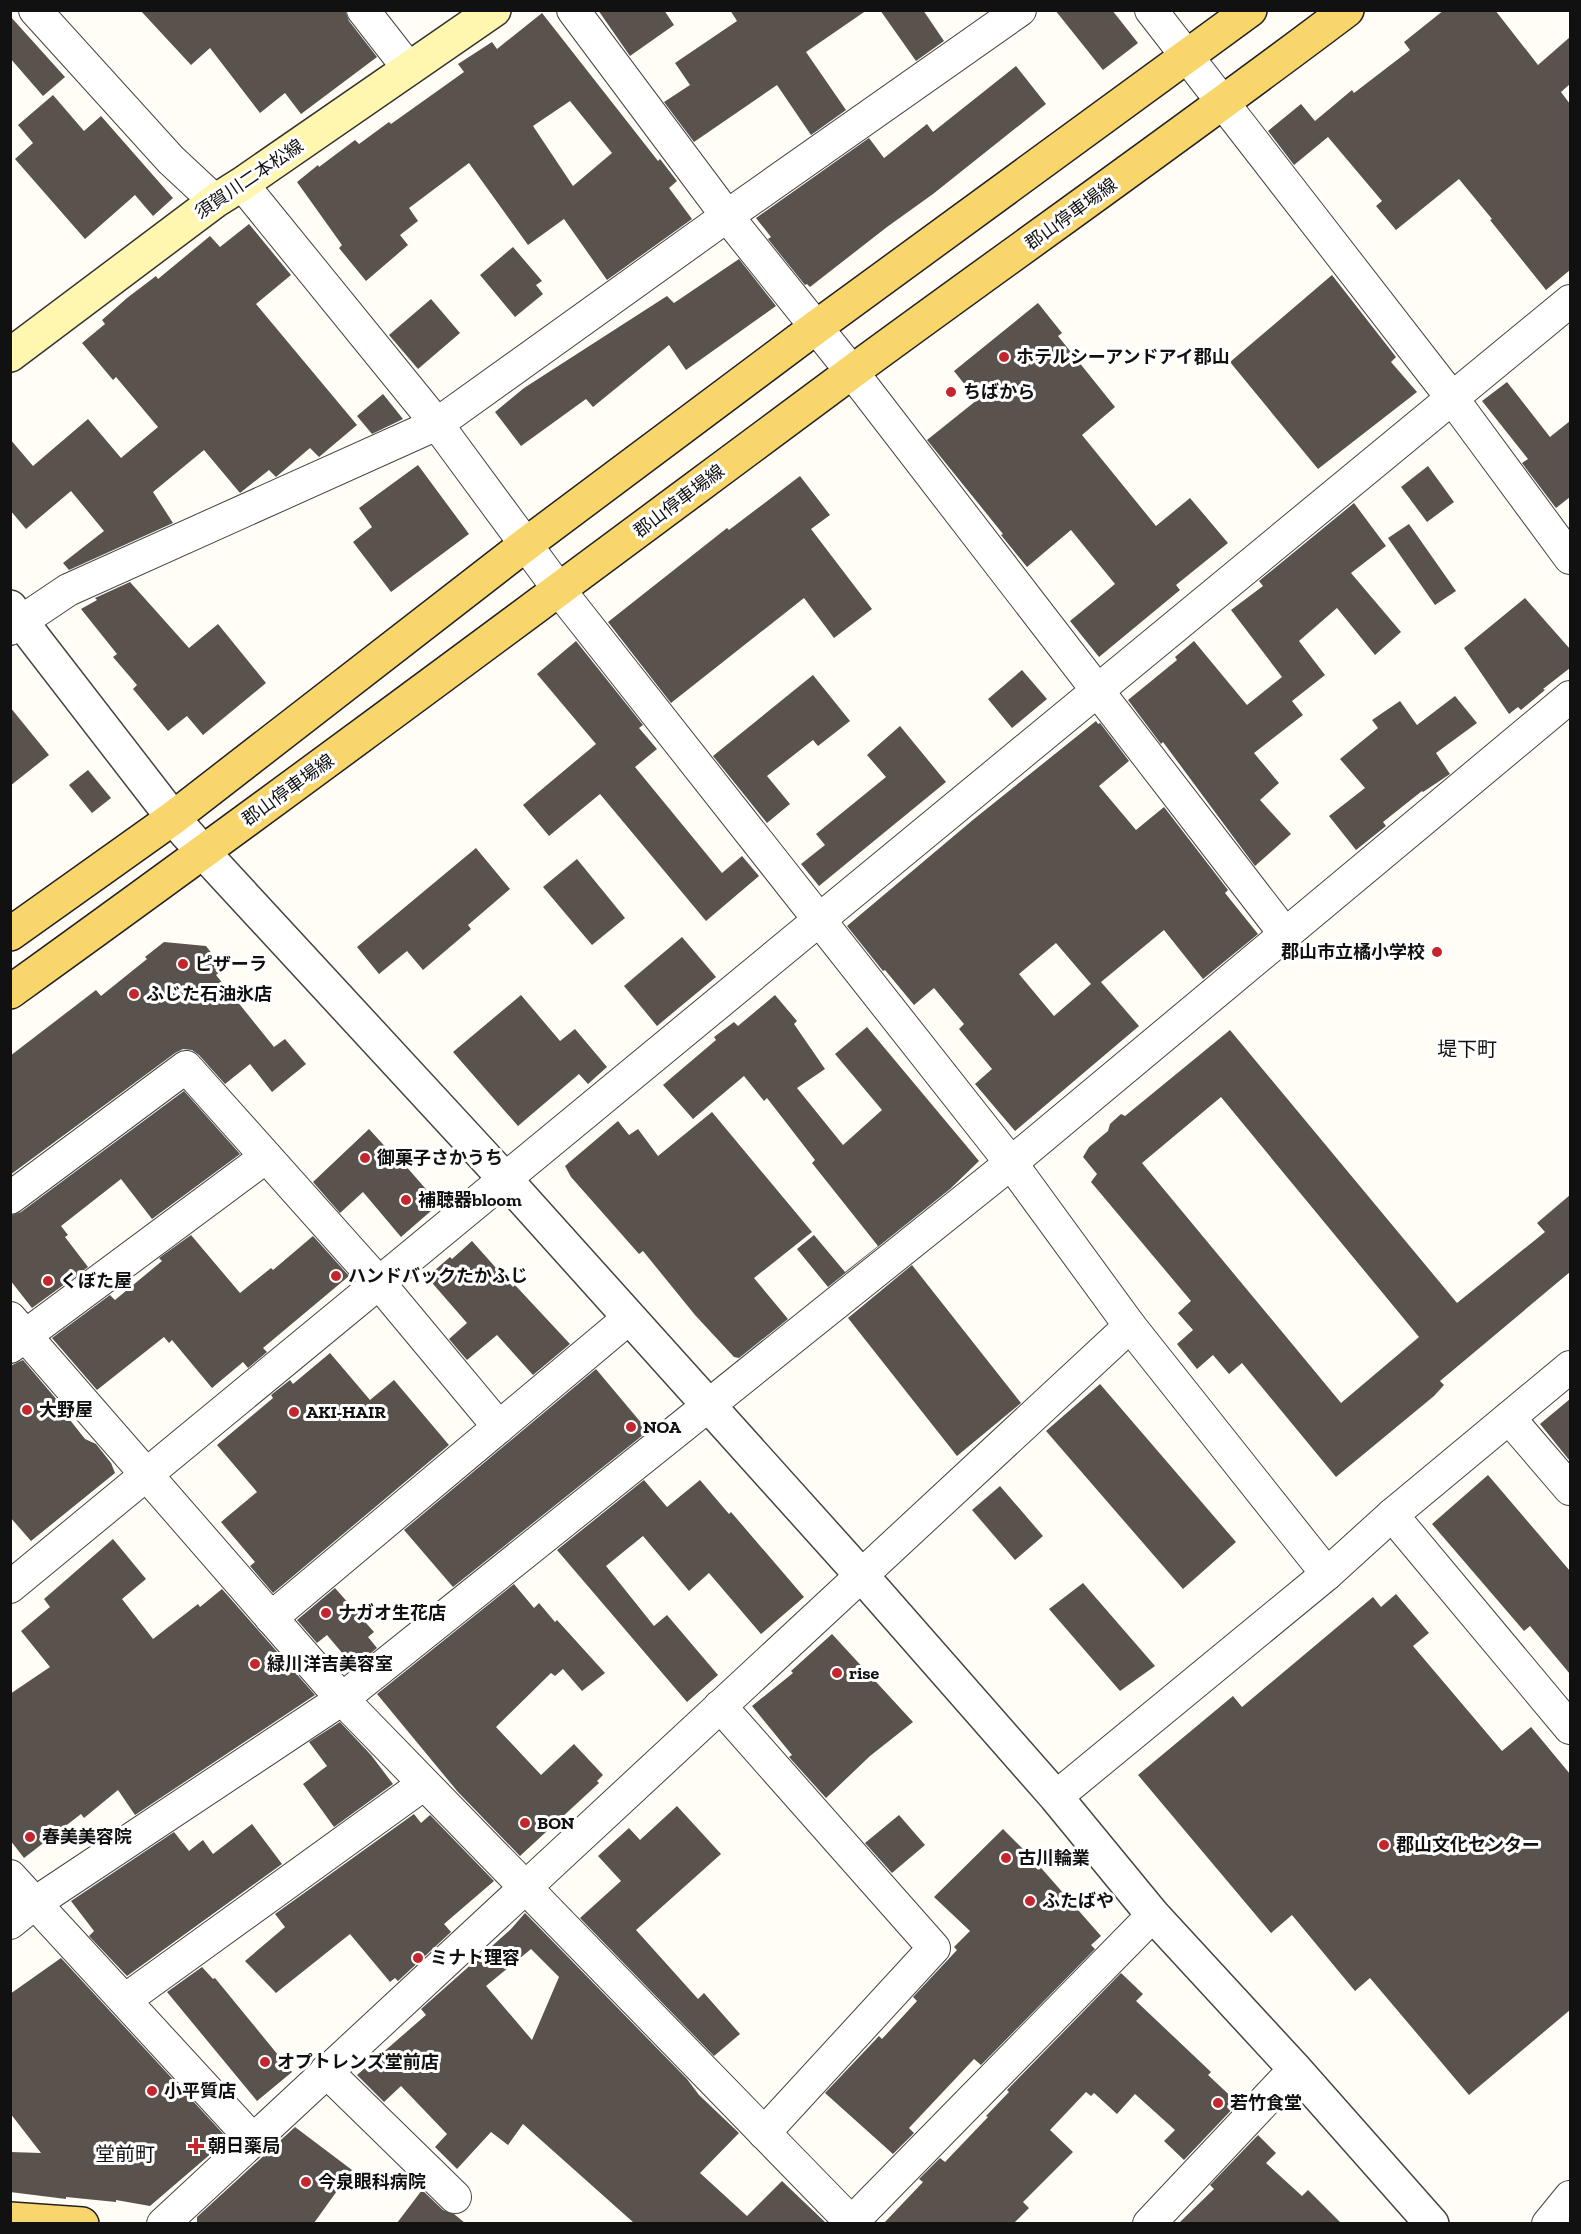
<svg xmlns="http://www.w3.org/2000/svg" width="1581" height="2234" font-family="'Zilla Slab','Noto Sans JP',serif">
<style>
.building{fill:#5a524d;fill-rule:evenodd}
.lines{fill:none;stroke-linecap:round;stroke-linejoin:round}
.minor-casing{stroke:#444;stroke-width:34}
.tertiary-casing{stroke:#444;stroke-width:36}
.secondary-casing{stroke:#333;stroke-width:36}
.primary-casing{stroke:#222;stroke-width:36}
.minor{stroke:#fff;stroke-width:32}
.tertiary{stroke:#fff;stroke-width:33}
.secondary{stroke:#fff6b0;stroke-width:33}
.primary{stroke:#f9d66b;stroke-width:33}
.poi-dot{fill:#c4262e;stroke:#fff;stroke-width:2}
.labels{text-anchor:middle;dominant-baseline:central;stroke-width:6;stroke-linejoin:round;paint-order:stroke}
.street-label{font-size:18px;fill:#111;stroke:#fff}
.poi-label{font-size:18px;font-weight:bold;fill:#111;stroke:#fff;text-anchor:start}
.neighbourhood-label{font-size:20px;fill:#111;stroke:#fff}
</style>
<rect width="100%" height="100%" fill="#fffdf5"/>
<!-- building -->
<g class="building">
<path d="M 140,10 L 345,10 L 349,21 L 377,57 L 301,114 L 285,93 L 260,113 L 210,48 L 191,65 Z"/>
<path d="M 598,10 L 664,10 L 674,25 L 630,56 Z"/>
<path d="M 730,10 L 867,10 L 806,52 L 846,110 L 811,135 L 777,85 L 694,142 L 664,102 L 690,85 L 675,63 L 737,21 Z"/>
<path d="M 880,10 L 923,10 L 944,41 L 916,61 Z"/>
<path d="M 1055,10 L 1112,10 L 1138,43 L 1103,70 Z"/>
<path d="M 1444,10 L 1495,10 L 1538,65 L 1570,37 L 1570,84 L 1561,92 L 1570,104 L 1570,270 L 1546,290 L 1490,220 L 1492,219 L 1459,179 L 1396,230 L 1376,206 L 1382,201 L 1328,137 L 1294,165 L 1268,131 L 1301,104 L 1315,121 L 1352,90 L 1354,93 L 1410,50 L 1404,42 Z"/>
<path d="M 542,13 L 658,161 L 660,159 L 677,181 L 669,188 L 692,219 L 607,280 L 564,219 L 528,245 L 469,163 L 409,208 L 418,221 L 400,235 L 408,245 L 366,281 L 339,248 L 342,245 L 297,182 L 318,165 L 319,167 L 355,140 L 359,144 L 389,122 L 391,124 L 464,72 L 458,64 L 492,42 L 497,49 ZM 570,101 L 612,153 L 573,186 L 533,126 Z"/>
<path d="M 10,16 L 65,77 L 43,96 L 10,58 Z"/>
<path d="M 1016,66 L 1046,104 L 933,194 L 887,227 L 810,287 L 807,284 L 805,285 L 768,239 L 771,237 L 756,218 L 869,138 L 884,158 L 927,124 L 933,132 Z"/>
<path d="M 53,95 L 84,131 L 101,116 L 173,198 L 153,216 L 135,195 L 85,239 L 15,159 L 33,143 L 18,125 Z"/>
<path d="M 249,224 L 291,275 L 256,304 L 357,425 L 319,457 L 310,448 L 276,477 L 269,470 L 240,493 L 204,450 L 153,492 L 173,523 L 69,570 L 63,563 L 104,531 L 71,491 L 26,529 L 10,510 L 10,439 L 33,466 L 88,419 L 121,458 L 158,427 L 116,377 L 113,380 L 82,343 L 105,324 L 102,320 L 127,298 L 156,276 L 158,279 L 210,236 L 220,247 Z"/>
<path d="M 513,247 L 542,281 L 536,285 L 543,294 L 515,317 L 480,275 Z"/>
<path d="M 739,259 L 776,306 L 686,370 L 669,345 L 593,407 L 586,399 L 521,446 L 495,412 L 524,388 L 667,296 L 674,303 Z"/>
<path d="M 1332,275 L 1396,357 L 1391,362 L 1417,392 L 1318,469 L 1230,362 Z"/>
<path d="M 431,299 L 460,333 L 418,369 L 389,335 Z"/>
<path d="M 1038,303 L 1062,333 L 1058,336 L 1115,407 L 1082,435 L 1156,526 L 1190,498 L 1228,543 L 1176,585 L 1180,590 L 1099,657 L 1070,621 L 1115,584 L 1071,530 L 1027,567 L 1001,535 L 1003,534 L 927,440 L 977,400 L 954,371 Z"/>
<path d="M 1507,382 L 1550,437 L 1570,421 L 1570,497 L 1556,508 L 1522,463 L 1528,459 L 1482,401 Z"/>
<path d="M 383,394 L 403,419 L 372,434 L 357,416 Z"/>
<path d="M 418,465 L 469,534 L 391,592 L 353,542 L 372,527 L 359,508 Z"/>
<path d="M 1428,466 L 1454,502 L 1427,522 L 1401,487 Z"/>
<path d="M 800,476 L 830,515 L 811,529 L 872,609 L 834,638 L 804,598 L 671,703 L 608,622 L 727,528 L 729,530 Z"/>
<path d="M 1354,503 L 1386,546 L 1351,573 L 1401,632 L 1375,655 L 1337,608 L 1299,641 L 1325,675 L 1292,701 L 1303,715 L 1254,753 L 1279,783 L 1260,800 L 1291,834 L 1255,866 L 1163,742 L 1161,744 L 1128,700 L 1177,660 L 1175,657 L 1194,641 L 1247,705 L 1282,677 L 1231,610 L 1263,586 L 1259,581 Z"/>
<path d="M 1409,524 L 1456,591 L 1435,605 L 1388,538 Z"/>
<path d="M 130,582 L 189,648 L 218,624 L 266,683 L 203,735 L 187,716 L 168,731 L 133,689 L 137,685 L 113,657 L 117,654 L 81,609 L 97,600 L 95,598 Z"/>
<path d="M 1525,598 L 1570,649 L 1570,668 L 1543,689 L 1545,690 L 1521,710 L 1518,707 L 1509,714 L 1464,648 Z"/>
<path d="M 576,641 L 643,725 L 639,728 L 657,749 L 635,767 L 722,873 L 742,856 L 759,876 L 706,921 L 600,794 L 549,836 L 523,805 L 596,744 L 537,674 Z"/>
<path d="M 1022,670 L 1047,699 L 1012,728 L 988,699 Z"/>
<path d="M 813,675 L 850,721 L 818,746 L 813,740 L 767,776 L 790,804 L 767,823 L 713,756 Z"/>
<path d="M 1455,696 L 1477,723 L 1436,753 L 1450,774 L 1423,792 L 1422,791 L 1383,822 L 1386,826 L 1356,850 L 1329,816 L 1365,788 L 1340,759 L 1378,728 L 1372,720 L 1400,701 L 1417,725 Z"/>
<path d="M 10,707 L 49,755 L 10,786 Z"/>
<path d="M 1096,721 L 1098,724 L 1100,723 L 1129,761 L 1099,786 L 1136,830 L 1164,807 L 1228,890 L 1225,893 L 1258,934 L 1203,979 L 1164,930 L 1101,982 L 1139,1026 L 1015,1131 L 975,1084 L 992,1069 L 959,1029 L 964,1024 L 934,988 L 914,1005 L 885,970 L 883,971 L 847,926 L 974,819 ZM 1056,943 L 1091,984 L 1054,1016 L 1019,974 Z"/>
<path d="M 900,726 L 946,782 L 819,886 L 801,864 L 825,845 L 816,834 L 886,777 L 867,755 Z"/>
<path d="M 88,770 L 111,798 L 92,813 L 69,785 Z"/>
<path d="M 476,848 L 510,889 L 468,925 L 471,929 L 423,970 L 407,951 L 379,974 L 357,947 Z"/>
<path d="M 577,859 L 625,918 L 592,945 L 543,887 Z"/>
<path d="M 682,937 L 716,977 L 657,1026 L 624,986 Z"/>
<path d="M 164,942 L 206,946 L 224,969 L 216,975 L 274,1047 L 285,1039 L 306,1064 L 272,1092 L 250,1064 L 225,1084 L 199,1055 L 192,1050 L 183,1049 L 175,1053 L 10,1175 L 10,1056 L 96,990 L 101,996 L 147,959 L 145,957 Z"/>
<path d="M 521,995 L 560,1041 L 575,1029 L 607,1067 L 588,1084 L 579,1074 L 518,1126 L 453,1052 Z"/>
<path d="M 775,995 L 797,1021 L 794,1024 L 825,1069 L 797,1088 L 843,1145 L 882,1110 L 835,1054 L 867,1027 L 979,1161 L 950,1189 L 828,1287 L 797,1249 L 814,1235 L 845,1272 L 878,1246 L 812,1163 L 815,1160 L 767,1098 L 764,1101 L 744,1076 L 693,1119 L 663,1085 L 716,1040 L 714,1037 L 734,1022 L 738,1026 Z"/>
<path d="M 1230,1030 L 1457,1303 L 1545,1232 L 1537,1223 L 1570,1195 L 1570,1272 L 1440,1381 L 1444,1385 L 1434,1396 L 1336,1477 L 1242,1363 L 1229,1374 L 1213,1355 L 1197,1369 L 1177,1344 L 1193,1330 L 1178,1313 L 1191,1301 L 1091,1182 L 1097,1174 L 1083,1157 L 1089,1147 L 1108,1131 L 1110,1124 L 1121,1114 L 1125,1116 ZM 1221,1097 L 1419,1337 L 1341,1403 L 1142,1163 Z"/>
<path d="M 184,1091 L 240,1154 L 152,1219 L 121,1179 L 61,1226 L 68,1235 L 65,1237 L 88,1267 L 32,1308 L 10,1280 L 10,1216 L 21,1212 Z"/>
<path d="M 712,1112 L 812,1232 L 754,1278 L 788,1319 L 739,1358 L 734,1357 L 695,1315 L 643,1251 L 639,1254 L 571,1177 L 565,1166 L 618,1121 L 629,1135 L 638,1129 L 658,1156 Z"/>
<path d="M 369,1129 L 402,1165 L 404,1164 L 439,1204 L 401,1237 L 363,1192 L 340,1213 L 313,1182 Z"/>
<path d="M 191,1235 L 240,1293 L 271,1268 L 273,1270 L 313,1236 L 349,1276 L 263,1348 L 267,1352 L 248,1368 L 243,1362 L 212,1388 L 172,1340 L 169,1343 L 164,1337 L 97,1390 L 52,1338 L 110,1295 L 115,1300 L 162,1261 L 159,1258 Z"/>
<path d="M 472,1241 L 513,1287 L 515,1285 L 570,1344 L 533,1375 L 497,1335 L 467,1360 L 449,1339 L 467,1323 L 427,1277 L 450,1257 L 452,1259 Z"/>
<path d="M 912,1265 L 1021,1403 L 957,1456 L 848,1318 Z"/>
<path d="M 330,1353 L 370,1400 L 394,1380 L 449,1445 L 273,1593 L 250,1566 L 255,1562 L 221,1522 L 257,1492 L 217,1445 L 273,1398 L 271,1395 L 290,1380 L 293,1384 Z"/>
<path d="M 23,1360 L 68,1413 L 66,1415 L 85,1439 L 96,1444 L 111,1463 L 115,1473 L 31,1541 L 10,1517 L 10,1366 Z"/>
<path d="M 596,1369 L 648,1431 L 453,1587 L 404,1530 Z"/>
<path d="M 1100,1384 L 1236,1542 L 1183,1589 L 1046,1431 Z"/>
<path d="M 1570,1399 L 1570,1461 L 1540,1424 Z"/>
<path d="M 1488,1475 L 1570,1571 L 1570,1674 L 1530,1626 L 1524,1631 L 1432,1524 Z"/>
<path d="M 644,1480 L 667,1507 L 700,1480 L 729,1514 L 731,1512 L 804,1597 L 761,1634 L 709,1573 L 689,1591 L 643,1536 L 606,1566 L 654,1626 L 667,1615 L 718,1675 L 687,1702 L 557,1550 Z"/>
<path d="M 1000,1486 L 1043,1536 L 1015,1560 L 972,1510 Z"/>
<path d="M 113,1539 L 146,1579 L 122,1599 L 153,1639 L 198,1604 L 200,1607 L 222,1589 L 315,1695 L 135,1815 L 118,1790 L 84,1818 L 81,1814 L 24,1858 L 10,1840 L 10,1694 L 50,1667 L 21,1631 L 50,1607 L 44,1599 Z"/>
<path d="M 1083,1583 L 1155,1666 L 1120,1691 L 1049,1609 Z"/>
<path d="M 514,1584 L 534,1608 L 539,1603 L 555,1622 L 557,1620 L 605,1673 L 582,1691 L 563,1669 L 555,1676 L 551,1673 L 496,1727 L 541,1775 L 574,1744 L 603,1775 L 597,1781 L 599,1783 L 520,1856 L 458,1792 L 377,1694 Z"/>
<path d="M 335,1588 L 374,1632 L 368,1637 L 377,1648 L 354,1667 L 327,1635 L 317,1643 L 297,1620 Z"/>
<path d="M 1396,1594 L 1429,1633 L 1413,1646 L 1502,1751 L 1531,1727 L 1570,1774 L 1570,2010 L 1469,2095 L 1370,1978 L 1355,1991 L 1292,1915 L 1271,1933 L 1138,1775 L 1233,1696 L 1242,1707 L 1373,1597 L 1381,1607 Z"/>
<path d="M 832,1634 L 913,1722 L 870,1756 L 826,1798 L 789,1757 L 792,1755 L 752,1706 L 793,1673 L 791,1671 Z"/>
<path d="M 340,1722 L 371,1755 L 393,1784 L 334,1827 L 303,1784 L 327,1766 L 309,1742 Z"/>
<path d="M 677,1806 L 721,1854 L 636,1930 L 698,1999 L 704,1993 L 740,2034 L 714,2056 L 580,1918 L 621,1881 L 598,1856 L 629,1828 L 640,1840 Z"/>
<path d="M 414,1814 L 421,1823 L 430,1815 L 494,1881 L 444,1924 L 451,1932 L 398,1981 L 395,1978 L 390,1982 L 350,1934 L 276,1993 L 245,1961 L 285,1927 L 275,1914 Z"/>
<path d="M 899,1815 L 925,1845 L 892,1873 L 865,1843 Z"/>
<path d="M 252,1824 L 282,1864 L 127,1976 L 89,1936 L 94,1931 L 71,1901 L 174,1832 L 189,1851 L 203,1840 L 213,1854 Z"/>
<path d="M 1003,1829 L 1035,1861 L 1101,1936 L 1091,1945 L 1095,1949 L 981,2065 L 974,2059 L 909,2128 L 914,2133 L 893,2154 L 825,2093 L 879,2036 L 882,2039 L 917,2001 L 913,1997 L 957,1950 L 954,1947 L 970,1931 L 934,1897 Z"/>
<path d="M 525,1913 L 687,2079 L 699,2095 L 739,2133 L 700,2173 L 747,2216 L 782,2181 L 826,2223 L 634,2223 L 523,2124 L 508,2145 L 491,2132 L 457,2169 L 435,2147 L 447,2134 L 401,2086 L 384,2102 L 357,2075 L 426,2015 L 421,2009 L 511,1929 ZM 531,1949 L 559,1977 L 532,2040 L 486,1986 Z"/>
<path d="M 61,1958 L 228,2139 L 150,2206 L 116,2200 L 116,2202 L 66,2197 L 66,2199 L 10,2192 L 10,2152 L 41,2153 L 10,2113 L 10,1994 Z"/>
<path d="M 202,1967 L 213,1979 L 215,1978 L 292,2072 L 257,2101 L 167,1992 Z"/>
<path d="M 1121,1973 L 1143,1994 L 1136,2001 L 1211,2072 L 1208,2075 L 1238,2103 L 1184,2160 L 1164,2141 L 1175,2130 L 1135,2094 L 1117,2114 L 1094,2093 L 1091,2096 L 1086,2092 L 1050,2130 L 1073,2152 L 1023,2202 L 1029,2208 L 1014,2223 L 884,2223 L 923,2182 L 919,2179 L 940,2158 L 945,2162 L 988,2117 L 986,2116 L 1009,2092 L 1007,2090 Z"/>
<path d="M 295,2127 L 352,2170 L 314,2223 L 197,2223 L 197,2217 Z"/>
<path d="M 1258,2135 L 1276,2153 L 1266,2163 L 1302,2196 L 1308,2190 L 1341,2223 L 1179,2223 L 1214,2189 L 1210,2185 Z"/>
<path d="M 422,2190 L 443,2210 L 454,2214 L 465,2223 L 397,2223 Z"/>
</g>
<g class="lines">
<!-- minor casing -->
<g class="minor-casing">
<g id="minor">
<path d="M 35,10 L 171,160 L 215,201"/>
<path d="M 363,10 L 409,69"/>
<path d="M 573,10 L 727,216 L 852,372 L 1285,934"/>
<path d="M 1151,10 L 1452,398 L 1570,558"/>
<path d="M 242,184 L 437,424 L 560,591 L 1011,1163 L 1130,1326 L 1327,1574"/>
<path d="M 10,629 L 68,590 L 437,424 L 727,216 L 1020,10"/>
<path d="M 10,1198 L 186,1067 L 379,1283 L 499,1427"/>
<path d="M 10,1318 L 342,1699 L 853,2224"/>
<path d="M 10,1347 L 266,1157"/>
<path d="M 1509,1418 L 1570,1489"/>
<path d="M 1392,1515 L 1570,1728"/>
<path d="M 10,1587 L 1570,301"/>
<path d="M 271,1618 L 629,1318"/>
<path d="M 720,1706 L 934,1948 L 764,2133"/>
<path d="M 1056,1797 L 1327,1574 L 1392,1515 L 1570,1367"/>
<path d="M 10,1876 L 252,2139"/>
<path d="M 10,1923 L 35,1903 L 342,1699 L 1011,1163 L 1570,697"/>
<path d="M 125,2000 L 424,1784"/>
<path d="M 326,2071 L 455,2197"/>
<path d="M 163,2224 L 1130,1326"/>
<path d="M 850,2224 L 1153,1915"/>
<path d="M 1149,2224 L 1295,2069"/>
<path d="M 1548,2224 L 1570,2197"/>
</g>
</g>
<!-- tertiary casing -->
<g class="tertiary-casing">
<path id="tertiary" d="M 10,607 L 173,818 L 203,852 L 505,1179 L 862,1576 L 1056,1797 L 1153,1915 L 1295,2069 L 1432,2224"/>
</g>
<!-- secondary casing -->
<g class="secondary-casing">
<path id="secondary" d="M 10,355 L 215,201 L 242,184 L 494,10"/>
</g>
<!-- primary casing -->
<g class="primary-casing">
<g id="primary">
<path d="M 10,934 L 173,818 L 525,545 L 815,328 L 1250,10"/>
<path d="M 10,992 C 292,789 570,581 849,374 C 1015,252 1183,134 1347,10"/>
<path d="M 10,2219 L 82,2224"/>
</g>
</g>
<!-- minor -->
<use href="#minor" class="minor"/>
<!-- tertiary -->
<use href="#tertiary" class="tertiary"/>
<!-- secondary -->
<use href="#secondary" class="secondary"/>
<!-- primary -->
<use href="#primary" class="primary"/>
</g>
<!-- markers -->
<g class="poi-dot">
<circle cx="1004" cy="357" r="6"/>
<circle cx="951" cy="392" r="6"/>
<circle cx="1437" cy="952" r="6"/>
<circle cx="183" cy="964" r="6"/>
<circle cx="134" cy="994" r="6"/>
<circle cx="365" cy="1158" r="6"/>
<circle cx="406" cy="1200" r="6"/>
<circle cx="336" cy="1276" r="6"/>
<circle cx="48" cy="1281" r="6"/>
<circle cx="27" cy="1410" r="6"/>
<circle cx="294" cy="1412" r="6"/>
<circle cx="631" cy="1427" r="6"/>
<circle cx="326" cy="1613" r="6"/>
<circle cx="255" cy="1664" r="6"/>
<circle cx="837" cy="1673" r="6"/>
<circle cx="525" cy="1823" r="6"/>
<circle cx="30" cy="1837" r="6"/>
<circle cx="1384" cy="1845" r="6"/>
<circle cx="1006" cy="1858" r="6"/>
<circle cx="1030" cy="1901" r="6"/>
<circle cx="418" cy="1958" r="6"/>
<circle cx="265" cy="2062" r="6"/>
<circle cx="152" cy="2091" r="6"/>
<circle cx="1218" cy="2103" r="6"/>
<path d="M193 2137h6v6h6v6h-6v6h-6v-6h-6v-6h6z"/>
<circle cx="306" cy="2182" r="6"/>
</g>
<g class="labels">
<!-- street labels -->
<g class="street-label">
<text transform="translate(249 179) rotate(-34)">須賀川二本松線</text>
<text transform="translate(1071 214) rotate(-36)">郡山停車場線</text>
<text transform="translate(679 501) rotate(-37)">郡山停車場線</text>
<text transform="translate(288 790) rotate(-36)">郡山停車場線</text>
</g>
<!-- poi labels -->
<g class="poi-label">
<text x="1016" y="357">ホテルシーアンドアイ郡山</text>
<text x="963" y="392">ちばから</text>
<text x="1425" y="952" text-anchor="end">郡山市立橘小学校</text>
<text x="195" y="964">ピザーラ</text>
<text x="146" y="994">ふじた石油氷店</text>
<text x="377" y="1158">御菓子さかうち</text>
<text x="418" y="1200">補聴器bloom</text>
<text x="348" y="1276">ハンドバックたかふじ</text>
<text x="60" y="1281">くぼた屋</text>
<text x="39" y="1410">大野屋</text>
<text x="306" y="1412">AKI-HAIR</text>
<text x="643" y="1427">NOA</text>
<text x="338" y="1613">ナガオ生花店</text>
<text x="267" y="1664">緑川洋吉美容室</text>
<text x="849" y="1673">rise</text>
<text x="537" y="1823">BON</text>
<text x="42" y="1837">春美美容院</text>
<text x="1396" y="1845">郡山文化センター</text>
<text x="1018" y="1858">古川輪業</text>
<text x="1042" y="1901">ふたばや</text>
<text x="430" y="1958">ミナト理容</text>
<text x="277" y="2062">オプトレンズ堂前店</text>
<text x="164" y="2091">小平質店</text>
<text x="1230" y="2103">若竹食堂</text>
<text x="208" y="2146">朝日薬局</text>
<text x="318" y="2182">今泉眼科病院</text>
</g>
<!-- neighbourhood labels -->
<g class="neighbourhood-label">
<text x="1467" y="1049">堤下町</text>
<text x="125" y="2154">堂前町</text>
</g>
</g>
<!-- border -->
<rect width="1581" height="2234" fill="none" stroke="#111111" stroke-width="24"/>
</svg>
